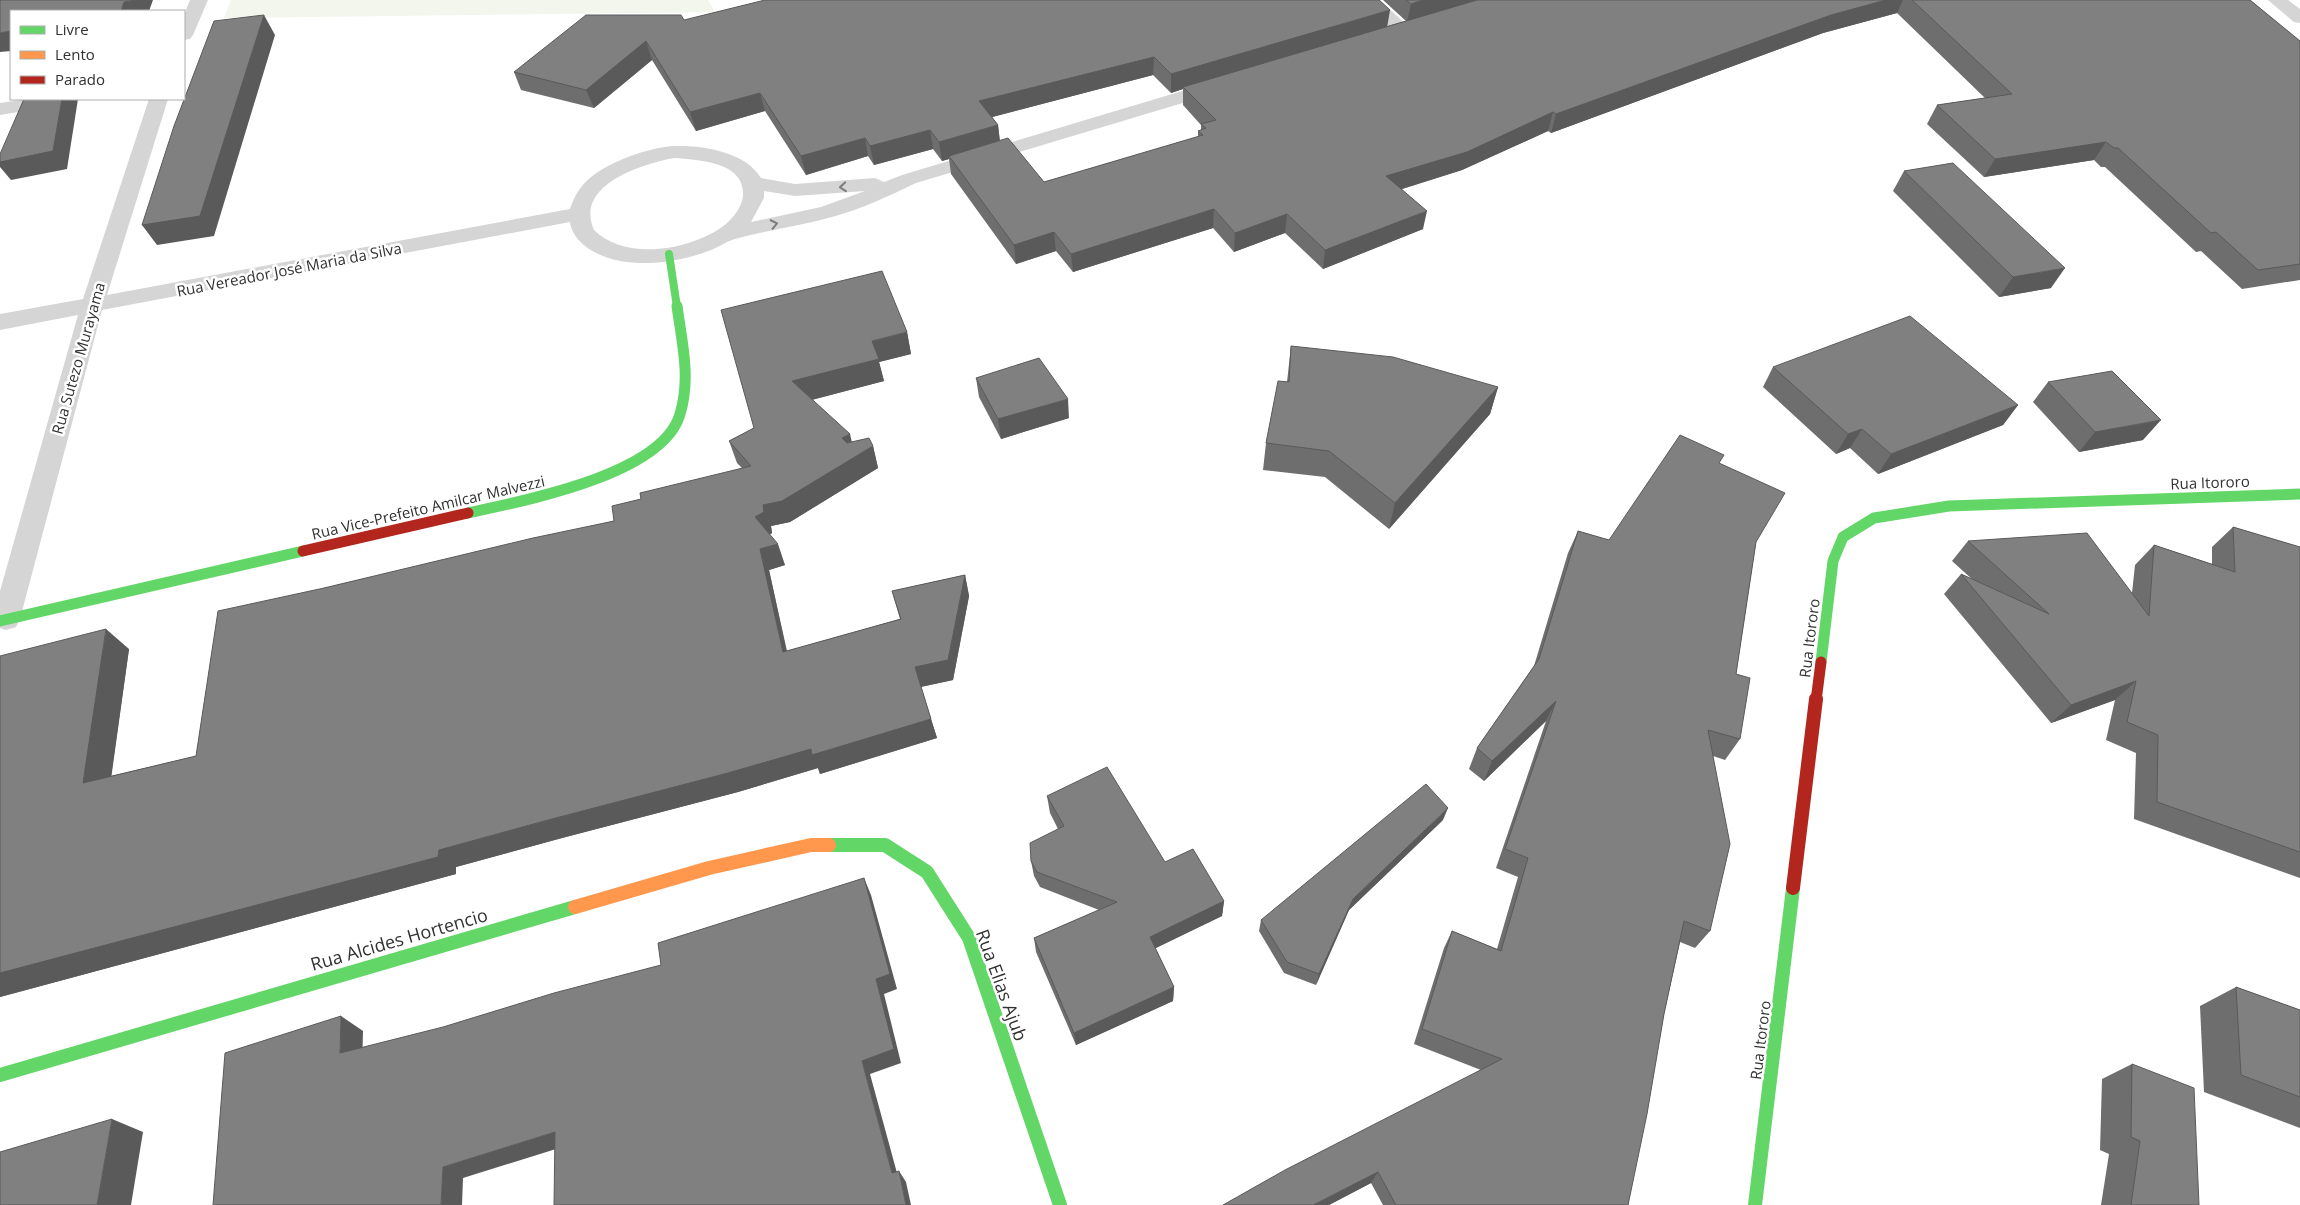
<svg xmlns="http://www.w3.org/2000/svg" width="2300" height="1205" font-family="'Open Sans',sans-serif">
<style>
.green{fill:#f3f6ed}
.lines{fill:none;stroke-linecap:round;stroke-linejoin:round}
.street{fill:#d5d5d5;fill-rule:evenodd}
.fast-far2{stroke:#63d668;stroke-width:8}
.fast-far1{stroke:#63d668;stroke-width:11}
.fast{stroke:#63d668;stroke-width:14}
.slow{stroke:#ff974d;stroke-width:14}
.jam-far1{stroke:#b3261e;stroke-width:11}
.jam{stroke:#b3261e;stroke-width:14}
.wall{fill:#6e6e6e;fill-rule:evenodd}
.shaded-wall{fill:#5a5a5a}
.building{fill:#808080;stroke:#5a5a5a}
.oneway{stroke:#7b7b7b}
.labels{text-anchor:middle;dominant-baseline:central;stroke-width:5;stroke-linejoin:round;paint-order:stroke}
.street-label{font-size:15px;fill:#313131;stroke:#fff}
.near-street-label{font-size:18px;fill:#313131;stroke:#fff}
</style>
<rect width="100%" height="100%" fill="#fff"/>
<!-- green -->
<path class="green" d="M 231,0 L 708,0 L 715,12 L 224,18 Z"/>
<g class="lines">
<!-- street -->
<g class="street">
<path d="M 190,0 L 208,0 L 193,35 L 190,39 L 184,40 L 184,15 Z"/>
<path d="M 1360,0 L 1380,0 L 1413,31 L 1410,35 L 1398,35 Z"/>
<path d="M 2268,0 L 2288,0 L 2300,9 L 2300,23 L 2294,22 Z"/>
<path d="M 1219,80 L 1226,82 L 1229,86 L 1226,90 L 916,183 C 889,196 861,209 832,217 C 800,226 767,230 735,239 C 727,241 719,247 711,250 C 675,264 624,271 589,249 C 580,243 571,233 570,222 L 102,310 L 20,619 L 16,627 L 6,630 L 0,628 L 0,591 L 78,315 L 0,330 L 0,314 L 83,299 L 149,99 L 168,99 L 107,295 L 570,209 C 574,197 580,186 590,178 C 610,161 650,147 675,146 C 703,145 746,152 761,178 L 795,184 L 875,178 L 884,182 L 902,175 ZM 674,158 C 699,160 745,162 743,195 C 743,205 734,217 726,224 C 693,250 626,262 594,230 C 574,185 642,164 674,158 ZM 764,191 L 795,196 L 865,191 L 821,207 L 751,222 L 764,198 Z"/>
<path d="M 27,99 L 70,99 L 67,103 L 60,105 L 0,115 L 0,103 Z"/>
</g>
<!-- fast-far2 -->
<path class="fast-far2" d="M 669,254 L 677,307"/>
<!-- fast-far1 -->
<g class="fast-far1">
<path d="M 468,513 C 522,501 663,475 680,414 C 691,378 682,343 677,306"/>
<path d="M 0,621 L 303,551"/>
<path d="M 1821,662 L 1833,561 L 1843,537 L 1874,518 L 1949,506 L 2300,494"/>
</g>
<!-- fast -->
<g class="fast">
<path d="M 829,845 L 885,845 L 927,872 L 969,938 L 1060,1205"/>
<path d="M 0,1075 L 575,907"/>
<path d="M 1755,1205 L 1793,888"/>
</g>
<!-- slow -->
<path class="slow" d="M 575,907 L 709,868 L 811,845 L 829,845"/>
<!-- jam-far1 -->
<g class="jam-far1">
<path d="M 303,551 L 468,513"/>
<path d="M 1816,701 L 1821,662"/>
</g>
<!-- jam -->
<path class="jam" d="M 1793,888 L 1816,699"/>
</g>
<!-- wall -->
<g class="wall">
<path d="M 1383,0 L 2250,0 L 2300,41 L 2300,280 L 2242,289 L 2201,251 L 2196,252 L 2105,167 L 2101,167 L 2094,160 L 1984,177 L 1927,124 L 1937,105 L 1985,98 L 1897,13 L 1823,33 L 1551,133 L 1548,131 L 1462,170 L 1402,189 L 1423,229 L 1323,269 L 1285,233 L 1234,252 L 1213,228 L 1073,272 L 1056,251 L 1016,264 L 951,174 L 949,159 L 942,161 L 933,149 L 874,165 L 868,156 L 806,175 L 765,111 L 696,131 L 652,60 L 594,108 L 521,90 L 514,72 L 684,20 L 1388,26 L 1406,21 ZM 1153,75 L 1171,93 L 1183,89 L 1183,105 L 1201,125 L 1201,130 L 1198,131 L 1198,137 L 1044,182 L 1000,141 L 998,125 L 992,117 Z"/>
<path d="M 1904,171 L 2051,288 L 1999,297 L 1893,191 Z"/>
<path d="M 907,332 L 911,354 L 879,362 L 884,381 L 812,400 L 852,442 L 873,446 L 878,468 L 790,522 L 771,526 L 772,533 L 769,535 L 785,565 L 769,570 L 787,651 L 900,619 L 892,591 L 965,575 L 969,596 L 953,680 L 921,687 L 937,738 L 820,774 L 818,768 L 738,792 L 562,838 L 456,867 L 456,874 L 0,997 L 0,656 L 129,649 L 111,776 L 196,756 L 324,588 L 614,521 L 641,499 L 742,468 L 737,463 L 729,441 L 754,428 Z"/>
<path d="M 1291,346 L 1498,387 L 1490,414 L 1389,529 L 1325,477 L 1263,470 L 1266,443 L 1287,382 Z"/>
<path d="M 1773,367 L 2018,405 L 2003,425 L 1878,474 L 1850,448 L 1836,454 L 1763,387 Z"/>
<path d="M 976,378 L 1069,418 L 1001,439 L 979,397 Z"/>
<path d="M 2048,382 L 2143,440 L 2079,452 L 2033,402 Z"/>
<path d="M 1720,464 L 1756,542 L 1736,674 L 1740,739 L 1725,760 L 1713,756 L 1710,931 L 1695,948 L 1680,942 L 1664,1014 L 1628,1205 L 1383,1205 L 1371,1183 L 1329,1205 L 1481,1070 L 1414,1044 L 1444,948 L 1452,931 L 1497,949 L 1518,877 L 1496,868 L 1546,721 L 1484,781 L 1469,769 L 1477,748 L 1534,666 L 1568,553 L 1578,531 L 1609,540 Z"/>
<path d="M 2233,527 L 2300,547 L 2300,878 L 2134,819 L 2136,753 L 2106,740 L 2115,700 L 2051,723 L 1944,594 L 1961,574 L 1973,580 L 1952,561 L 1968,541 L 2132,593 L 2135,565 L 2154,545 L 2212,564 L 2212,547 Z"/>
<path d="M 1047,796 L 1165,862 L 1224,901 L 1222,916 L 1155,948 L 1174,987 L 1173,1001 L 1076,1045 L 1036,952 L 1034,938 L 1099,910 L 1040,887 L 1034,876 L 1031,861 L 1058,829 L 1050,813 Z"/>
<path d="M 1443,820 L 1349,910 L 1316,985 L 1284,973 L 1259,931 L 1261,920 Z"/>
<path d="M 2236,987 L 2300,1010 L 2300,1128 L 2204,1092 L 2200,1006 Z"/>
<path d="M 2132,1064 L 2199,1205 L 2101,1205 L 2109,1154 L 2100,1150 L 2102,1079 Z"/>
</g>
<!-- shaded-wall -->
<g class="shaded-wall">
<path d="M 136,0 L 153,0 L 149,11 L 121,11 L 124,2 Z"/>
<path d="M 1423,0 L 1482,0 L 1407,22 L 1411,4 Z"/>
<path d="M 1886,0 L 1903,0 L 1897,13 L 1823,33 L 1551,133 L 1556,114 L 1831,15 Z"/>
<path d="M 1390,10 L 1387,28 L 1183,87 L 1183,89 L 1171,93 L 1171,74 Z"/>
<path d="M 264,15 L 275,35 L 214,236 L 157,245 L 142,225 Z"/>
<path d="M 11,31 L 11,51 L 0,52 L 0,33 Z"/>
<path d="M 646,41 L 652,60 L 594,108 L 586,90 Z"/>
<path d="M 1154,57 L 1153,75 L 981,120 L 979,101 Z"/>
<path d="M 760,93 L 765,111 L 696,131 L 690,112 Z"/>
<path d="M 62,99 L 78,99 L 67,169 L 11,180 L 0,167 L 0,162 Z"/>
<path d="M 1553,112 L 1548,131 L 1462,170 L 1383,195 L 1386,176 Z"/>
<path d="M 998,125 L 1000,144 L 949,156 L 949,159 L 942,161 L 939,142 Z"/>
<path d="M 930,130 L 933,149 L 874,165 L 870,146 Z"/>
<path d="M 865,138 L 868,156 L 806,175 L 801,156 Z"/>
<path d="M 2106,142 L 2094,160 L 1984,177 L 1995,159 Z"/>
<path d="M 1214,209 L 1213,228 L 1073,272 L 1071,254 Z"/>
<path d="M 1427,211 L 1423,229 L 1323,269 L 1325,250 Z"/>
<path d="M 1287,214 L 1285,233 L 1234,252 L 1235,233 Z"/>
<path d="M 1054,232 L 1056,251 L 1016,264 L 1014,245 Z"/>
<path d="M 2065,268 L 2051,288 L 1999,297 L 2013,277 Z"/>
<path d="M 907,332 L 911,354 L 879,362 L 884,381 L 799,403 L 792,381 L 872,341 Z"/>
<path d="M 1498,387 L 1490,414 L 1389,529 L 1395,503 Z"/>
<path d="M 1068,399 L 1069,418 L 1001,439 L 998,419 Z"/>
<path d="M 2018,405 L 2003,425 L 1878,474 L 1891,454 Z"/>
<path d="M 2161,420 L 2143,440 L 2079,452 L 2095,432 Z"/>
<path d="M 1862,429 L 1850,448 L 1836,454 L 1848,434 Z"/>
<path d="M 850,434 L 855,456 L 842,438 Z"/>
<path d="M 873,446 L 878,468 L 790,522 L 771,526 L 772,533 L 763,539 L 755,517 L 763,505 Z"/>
<path d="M 778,544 L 785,565 L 769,570 L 791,672 L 783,652 L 760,549 Z"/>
<path d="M 965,575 L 969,596 L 953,680 L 920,687 L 915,667 Z"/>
<path d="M 106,629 L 129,649 L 108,801 L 83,783 Z"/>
<path d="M 2136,681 L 2115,700 L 2051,723 L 2071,705 Z"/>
<path d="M 1556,701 L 1546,721 L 1484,781 L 1492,761 Z"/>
<path d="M 931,719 L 937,738 L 820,774 L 818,768 L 738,792 L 562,838 L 456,867 L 456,874 L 0,997 L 0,973 L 439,850 L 811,749 Z"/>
<path d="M 1448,808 L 1443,820 L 1349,910 L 1316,985 L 1319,974 L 1353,899 Z"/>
<path d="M 864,878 L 871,895 L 897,989 L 884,994 L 901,1063 L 870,1074 L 900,1184 L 892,1173 L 862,1061 L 876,979 Z"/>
<path d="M 1224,901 L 1222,916 L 1150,951 L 1150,937 Z"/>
<path d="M 1174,987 L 1173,1001 L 1076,1045 L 1074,1033 Z"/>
<path d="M 341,1016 L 363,1031 L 362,1067 L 340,1053 Z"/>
<path d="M 112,1119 L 143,1132 L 131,1205 L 97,1205 Z"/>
<path d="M 555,1132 L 572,1144 L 463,1178 L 462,1205 L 441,1205 L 443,1167 Z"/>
<path d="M 899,1171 L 906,1182 L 911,1205 L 906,1205 Z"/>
<path d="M 1378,1172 L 1371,1183 L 1329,1205 L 1313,1205 Z"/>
</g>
<!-- building -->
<g class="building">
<path d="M 0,0 L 136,0 L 124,2 L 121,11 L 11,11 L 11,31 L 0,33 Z"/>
<path d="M 765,0 L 1379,0 L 1390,10 L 1171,74 L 1154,57 L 979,101 L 998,125 L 939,142 L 930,130 L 870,146 L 865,138 L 801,156 L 760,93 L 690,112 L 646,41 L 586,90 L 514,72 L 586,15 L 681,15 L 684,20 Z"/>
<path d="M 1406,0 L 1423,0 L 1411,4 Z"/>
<path d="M 1477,0 L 1886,0 L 1831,15 L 1556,114 L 1553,112 L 1467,152 L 1386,176 L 1427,211 L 1325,250 L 1287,214 L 1235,233 L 1214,209 L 1071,254 L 1054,232 L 1014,245 L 949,156 L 1008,138 L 1044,182 L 1203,135 L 1198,131 L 1206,128 L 1201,124 L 1216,120 L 1183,87 Z"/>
<path d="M 1912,0 L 2250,0 L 2300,41 L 2300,264 L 2258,270 L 2216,232 L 2211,233 L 2118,148 L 2114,148 L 2106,142 L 1995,159 L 1937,105 L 2012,94 Z"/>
<path d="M 264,15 L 200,216 L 142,225 L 174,126 L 214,21 Z"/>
<path d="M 24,99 L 62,99 L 53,151 L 0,162 L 0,154 Z"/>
<path d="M 1953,163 L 2065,268 L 2013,277 L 1904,171 Z"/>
<path d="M 882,271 L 907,332 L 872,341 L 879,359 L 792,381 L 850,434 L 842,438 L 847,443 L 869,438 L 873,446 L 782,501 L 763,505 L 764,512 L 755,517 L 778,544 L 760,549 L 783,652 L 901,619 L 892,591 L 965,575 L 948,660 L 915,667 L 931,719 L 812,755 L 811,749 L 728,773 L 548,820 L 439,850 L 438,857 L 0,973 L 0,656 L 106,629 L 83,783 L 196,756 L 218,611 L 324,588 L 533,538 L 614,521 L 612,506 L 641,499 L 640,493 L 751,466 L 729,441 L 754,428 L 721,310 Z"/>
<path d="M 1910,316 L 2018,405 L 1891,454 L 1862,429 L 1848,434 L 1773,367 Z"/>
<path d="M 1291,346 L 1393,357 L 1498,387 L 1395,503 L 1329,451 L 1266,443 L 1278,381 L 1289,382 Z"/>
<path d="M 1039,358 L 1068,399 L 998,419 L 976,378 Z"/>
<path d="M 2112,371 L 2161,420 L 2095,432 L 2048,382 Z"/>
<path d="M 1680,435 L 1724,455 L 1719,463 L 1785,493 L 1756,542 L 1736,674 L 1750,678 L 1740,739 L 1708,730 L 1730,844 L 1710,931 L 1684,921 L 1664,1014 L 1647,1114 L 1628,1205 L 1396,1205 L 1378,1172 L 1313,1205 L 1223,1205 L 1285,1170 L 1502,1059 L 1422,1029 L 1452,931 L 1501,951 L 1528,858 L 1505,849 L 1556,701 L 1492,761 L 1477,748 L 1539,659 L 1578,531 L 1609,540 Z"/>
<path d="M 2233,527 L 2300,547 L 2300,852 L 2157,802 L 2158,735 L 2127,722 L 2136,681 L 2071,705 L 1961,574 L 2049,614 L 1968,541 L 2087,533 L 2149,616 L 2154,545 L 2235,572 Z"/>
<path d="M 1107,767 L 1165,862 L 1193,849 L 1224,901 L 1150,937 L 1174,987 L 1074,1033 L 1034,938 L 1117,902 L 1037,872 L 1031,861 L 1030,843 L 1064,826 L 1047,796 Z"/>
<path d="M 1426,784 L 1448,808 L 1353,899 L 1319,974 L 1287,962 L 1261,920 Z"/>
<path d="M 864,878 L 890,974 L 876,979 L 894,1049 L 862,1061 L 892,1173 L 899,1171 L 906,1205 L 554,1205 L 555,1132 L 443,1167 L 441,1205 L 213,1205 L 225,1053 L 341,1016 L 340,1053 L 443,1027 L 554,993 L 661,965 L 658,943 Z"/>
<path d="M 2236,987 L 2300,1010 L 2300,1097 L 2241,1075 Z"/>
<path d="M 2132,1064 L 2194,1088 L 2199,1205 L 2131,1205 L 2140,1141 L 2131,1137 Z"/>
<path d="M 112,1119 L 97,1205 L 0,1205 L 0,1152 Z"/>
</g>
<!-- one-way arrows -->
<defs><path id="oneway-chevron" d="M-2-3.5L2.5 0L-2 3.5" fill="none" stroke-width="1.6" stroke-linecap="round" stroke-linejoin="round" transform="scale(1.25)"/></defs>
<g class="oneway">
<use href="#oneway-chevron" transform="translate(843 187) rotate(175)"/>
<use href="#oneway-chevron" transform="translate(774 224) rotate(-12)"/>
</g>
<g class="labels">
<!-- street labels -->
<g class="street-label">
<text transform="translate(289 269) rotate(-11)">Rua Vereador José Maria da Silva</text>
<text transform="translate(78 358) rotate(-74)">Rua Sutezo Murayama</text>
<text transform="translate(2210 482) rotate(-2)">Rua Itororo</text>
<text transform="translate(428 507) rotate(-13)">Rua Vice-Prefeito Amilcar Malvezzi</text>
<text transform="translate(1809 638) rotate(-83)">Rua Itororo</text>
<text transform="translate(1760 1040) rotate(-83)">Rua Itororo</text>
</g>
<!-- near-street labels -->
<g class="near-street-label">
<text transform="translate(399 939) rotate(-16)">Rua Alcides Hortencio</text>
<text transform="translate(1002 985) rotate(70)">Rua Elias Ajub</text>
</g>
</g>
<!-- legend -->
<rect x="10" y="10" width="175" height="90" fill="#ffffff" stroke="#adadad"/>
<rect x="20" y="26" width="25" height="8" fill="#63d668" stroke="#adadad"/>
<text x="55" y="35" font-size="15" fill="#313131">Livre</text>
<rect x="20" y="51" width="25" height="8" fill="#ff974d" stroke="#adadad"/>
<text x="55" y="60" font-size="15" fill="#313131">Lento</text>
<rect x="20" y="76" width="25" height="8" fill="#b3261e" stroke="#adadad"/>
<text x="55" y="85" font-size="15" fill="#313131">Parado</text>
</svg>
